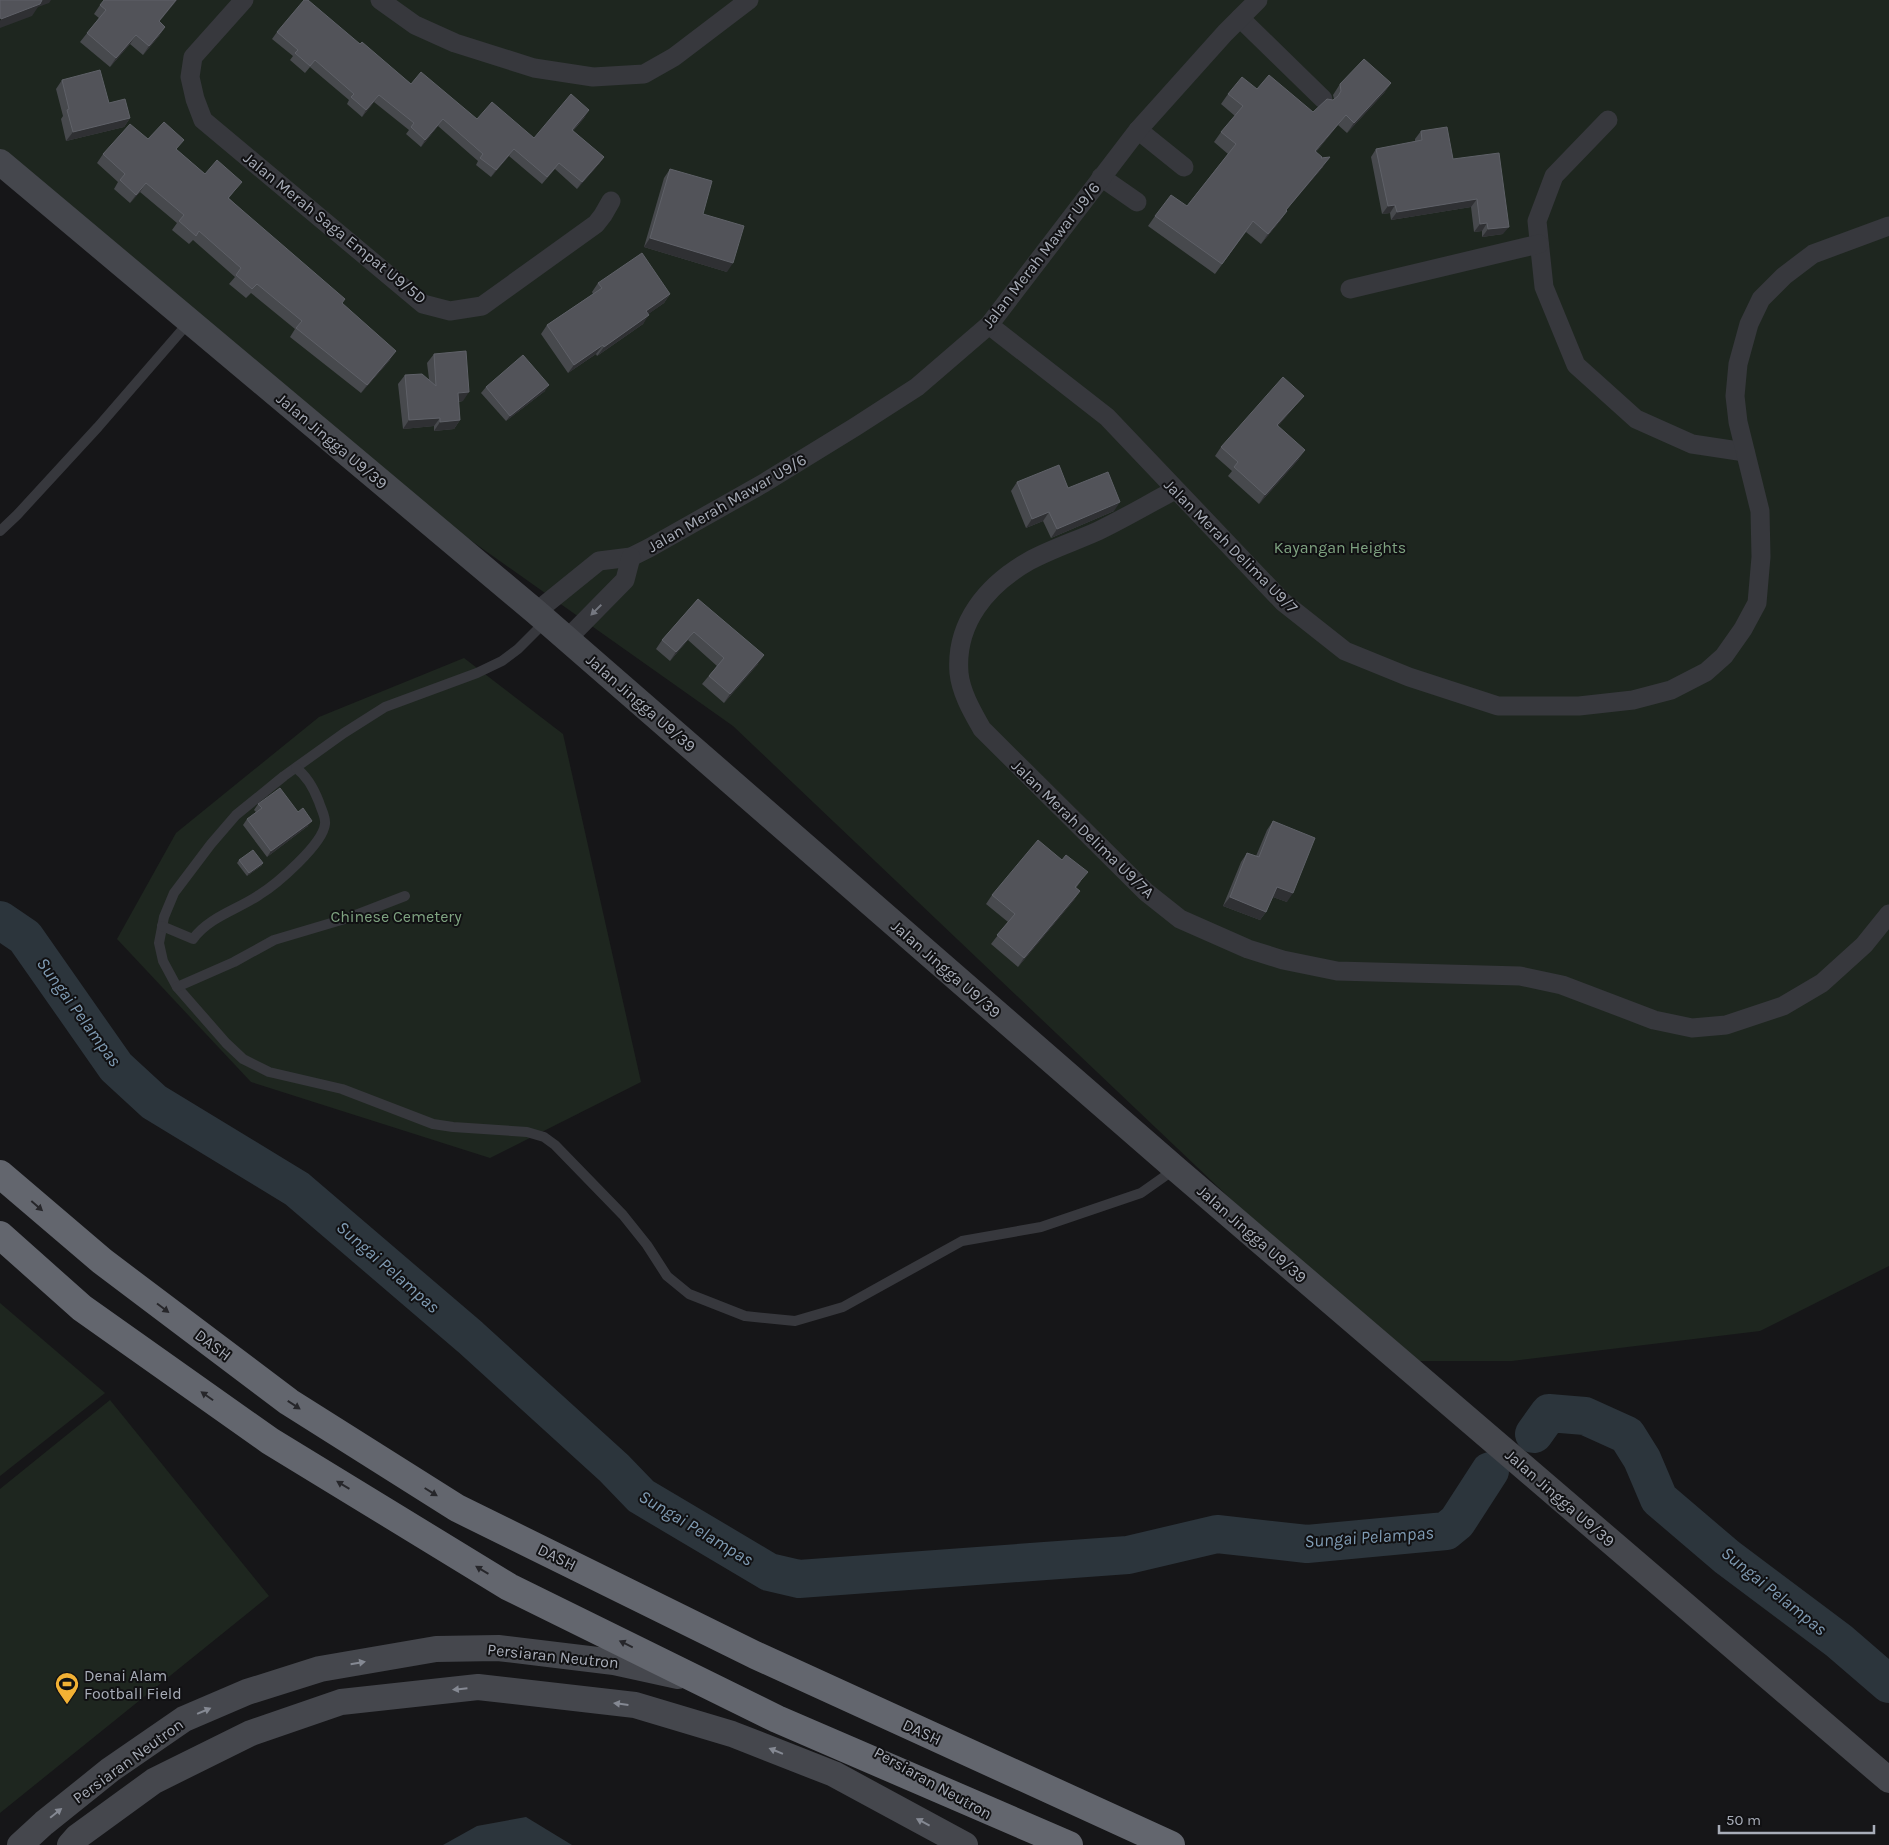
<svg xmlns="http://www.w3.org/2000/svg" width="1889" height="1845" font-family="Karla,sans-serif">
<style>
.green{fill:#1e261f}
.water{fill:#2c353c}
.lines{fill:none;stroke-linecap:round;stroke-linejoin:round}
.river{stroke:#2c353c;stroke-width:38}
.lane{stroke:#37383d;stroke-width:10}
.street{stroke:#37383d;stroke-width:19}
.secondary{stroke:#45474d;stroke-width:26}
.highway{stroke:#63666e;stroke-width:28}
.highway-bridge{stroke:#63666e;stroke-width:28}
.wall{fill:#47494d}
.shaded-wall{fill:#2f3033}
.building{fill:#525359;stroke:#5f6168}
.oneway{fill:#757881}
.oneway2{fill:#26262a}
.oneway3{fill:#858993}
.labels{text-anchor:middle;dominant-baseline:central;stroke-width:4;stroke-linejoin:round;paint-order:stroke}
.street-label{font-size:16px;fill:#a8adb8;stroke:#111113}
.park-label{font-size:16px;fill:#7fa381;stroke:#111113}
.poi-label{font-size:16px;fill:#a8adb8;stroke:#111113;text-anchor:start}
.water-label{font-size:18px;font-style:italic;fill:#7f9bb3;stroke:#111113}
</style>
<rect width="100%" height="100%" fill="#161618"/>
<!-- green -->
<g class="green">
<path d="M 0,0 L 1889,0 L 1889,1266 L 1760,1331 L 1512,1361 L 1401,1361 L 733,726 L 343,450 L 0,158 Z"/>
<path d="M 464,658 L 563,734 L 641,1082 L 490,1158 L 251,1082 L 117,939 L 176,833 L 319,717 Z"/>
<path d="M 0,1303 L 105,1393 L 0,1476 Z"/>
<path d="M 110,1400 L 269,1596 L 0,1813 L 0,1489 Z"/>
</g>
<!-- water -->
<path class="water" d="M 526,1817 L 572,1845 L 443,1845 L 477,1826 Z"/>
<g class="lines">
<!-- river -->
<g class="river">
<path d="M 0,920 L 25,937 L 116,1067 L 154,1102 L 297,1189 L 470,1337 L 614,1468 L 641,1496 L 769,1572 L 799,1579 L 1128,1555 L 1217,1534 L 1307,1544 L 1446,1531 L 1457,1522 L 1490,1471"/>
<path d="M 1534,1434 L 1549,1413 L 1585,1416 L 1627,1435 L 1642,1459 L 1659,1499 L 1727,1557 L 1839,1641 L 1889,1684"/>
</g>
<!-- lane -->
<g class="lane">
<path d="M 0,531 L 17,515 L 98,427 L 189,322"/>
<path d="M 546,621 L 518,649 L 502,661 L 477,673 L 385,707 L 344,733 L 284,776 L 236,815 L 211,844 L 174,893 L 164,917 L 159,943 L 163,961 L 177,987 L 226,1043 L 243,1059 L 269,1072 L 342,1089 L 433,1124 L 453,1127 L 527,1132 L 544,1137 L 555,1145 L 623,1215 L 647,1245 L 667,1276 L 689,1294 L 745,1316 L 795,1321 L 843,1307 L 962,1241 L 1041,1227 L 1141,1193 L 1175,1169"/>
<path d="M 162,926 L 193,939 C 209,917 237,910 259,895 C 277,884 323,844 325,824 C 326,817 321,809 319,802 C 314,789 307,776 296,768"/>
<path d="M 177,987 L 234,962 L 274,940 L 348,918 L 405,896"/>
</g>
<!-- street -->
<g class="street">
<path d="M 244,0 L 193,57 L 190,77 L 195,99 L 203,120 L 423,304 L 450,311 L 482,306 L 596,224 L 603,215 L 611,201"/>
<path d="M 380,0 L 415,25 L 455,43 L 534,68 L 593,77 L 644,74 L 674,57 L 749,0"/>
<path d="M 1240,18 L 1323,99"/>
<path d="M 1608,120 L 1554,176 L 1537,221 L 1544,287 L 1576,365 L 1636,419 L 1692,444 L 1745,452"/>
<path d="M 1138,130 L 1184,167"/>
<path d="M 1101,177 L 1137,202"/>
<path d="M 1350,289 L 1539,244"/>
<path d="M 989,325 L 1107,417 L 1283,602 L 1345,651 L 1409,677 L 1498,706 L 1579,706 L 1633,700 L 1671,690 L 1706,672 L 1724,656 L 1743,629 L 1757,603 L 1761,557 L 1760,511 L 1738,422 L 1735,396 L 1738,364 L 1749,324 L 1761,299 L 1784,276 L 1813,254 L 1889,226"/>
<path d="M 1175,490 C 1150,503 1125,518 1098,531 C 1076,541 1051,549 1029,561 C 987,585 955,623 959,673 C 961,693 973,713 982,729 L 1146,892 L 1180,919 L 1248,949 L 1283,960 L 1337,971 L 1520,976 L 1562,985 L 1654,1020 L 1692,1028 L 1726,1025 L 1783,1006 L 1822,983 L 1864,945 L 1889,914"/>
<path d="M 536,612 L 599,561 L 631,557 L 649,548 L 764,483 L 855,427 L 917,387 L 989,325 L 1138,130 L 1225,33 L 1258,0"/>
<path d="M 567,639 L 625,580 L 631,557"/>
</g>
<!-- secondary -->
<g class="secondary">
<path d="M 0,162 L 536,612 L 1176,1169 L 1889,1780"/>
<path d="M 20,1845 L 44,1823 L 110,1770 L 184,1719 L 247,1692 L 320,1669 L 436,1649 L 498,1648 L 614,1662 L 678,1676"/>
<path d="M 70,1845 L 77,1837 L 154,1781 L 251,1733 L 341,1702 L 478,1687 L 635,1705 L 732,1734 L 834,1774 L 965,1845"/>
</g>
<!-- highway -->
<path class="highway" d="M 0,1174 L 102,1261 L 289,1402 L 457,1508 L 755,1655 L 1171,1845"/>
<!-- highway-bridge -->
<path class="highway-bridge" d="M 0,1235 L 82,1308 L 270,1441 L 509,1587 L 777,1719 L 1069,1845"/>
</g>
<!-- wall -->
<g class="wall">
<path d="M 177,0 L 159,22 L 165,27 L 159,36 L 143,55 L 130,44 L 110,67 L 80,42 L 99,18 L 94,14 L 100,5 Z"/>
<path d="M 277,32 L 360,44 L 411,84 L 477,119 L 534,138 L 585,117 L 573,131 L 604,157 L 599,164 L 577,189 L 555,169 L 542,184 L 509,156 L 491,177 L 476,165 L 478,161 L 438,126 L 421,147 L 406,134 L 409,130 L 374,102 L 362,117 L 347,104 L 349,100 L 310,67 L 305,73 L 290,60 L 293,56 L 272,39 Z"/>
<path d="M 62,80 L 109,103 L 130,118 L 124,127 L 66,141 L 61,119 L 63,116 L 56,89 Z"/>
<path d="M 1391,83 L 1384,93 L 1347,133 L 1338,125 L 1316,152 L 1322,158 L 1323,167 L 1286,210 L 1287,211 L 1280,221 L 1261,244 L 1246,232 L 1215,274 L 1148,226 L 1155,216 L 1187,206 L 1228,154 L 1214,142 L 1221,132 L 1235,116 L 1221,104 L 1228,94 L 1257,89 L 1313,112 L 1334,99 L 1333,95 L 1340,84 Z"/>
<path d="M 1421,131 L 1453,159 L 1503,234 L 1482,237 L 1482,231 L 1474,232 L 1471,207 L 1391,220 L 1390,213 L 1382,214 L 1371,157 L 1376,149 L 1415,142 L 1415,139 Z"/>
<path d="M 148,139 L 177,150 L 205,174 L 235,190 L 229,198 L 342,304 L 390,360 L 361,393 L 290,337 L 295,329 L 251,293 L 246,298 L 229,284 L 235,277 L 193,240 L 189,244 L 172,230 L 177,223 L 140,192 L 130,203 L 114,189 L 118,182 L 97,163 L 103,154 Z"/>
<path d="M 670,169 L 727,272 L 644,247 L 664,178 Z"/>
<path d="M 598,283 L 670,294 L 664,303 L 648,314 L 643,324 L 597,356 L 596,354 L 568,373 L 541,334 L 547,325 L 593,294 L 592,292 Z"/>
<path d="M 434,354 L 463,401 L 458,402 L 460,420 L 454,429 L 434,431 L 434,426 L 403,429 L 398,384 L 405,375 L 429,379 L 427,363 Z"/>
<path d="M 486,387 L 545,391 L 506,421 L 481,393 Z"/>
<path d="M 1304,396 L 1297,404 L 1278,426 L 1299,459 L 1259,504 L 1228,476 L 1232,471 L 1215,456 L 1221,447 Z"/>
<path d="M 1017,482 L 1068,488 L 1114,511 L 1051,538 L 1043,521 L 1026,528 L 1011,491 Z"/>
<path d="M 698,599 L 758,664 L 724,703 L 702,684 L 717,666 L 688,640 L 670,661 L 656,649 L 662,640 Z"/>
<path d="M 258,804 L 298,812 L 308,826 L 267,857 L 243,825 L 247,819 L 256,812 L 254,810 Z"/>
<path d="M 1273,821 L 1287,902 L 1273,897 L 1266,912 L 1260,920 L 1223,906 L 1241,862 L 1247,853 L 1256,856 L 1267,830 Z"/>
<path d="M 239,860 L 263,863 L 261,866 L 247,876 L 237,863 Z"/>
<path d="M 1081,881 L 1076,888 L 1080,891 L 1074,900 L 1018,967 L 991,944 L 1008,922 L 986,904 L 992,895 Z"/>
</g>
<!-- shaded-wall -->
<g class="shaded-wall">
<path d="M 42,0 L 51,0 L 49,3 L 38,7 L 32,16 L 0,28 L 0,21 L 1,19 Z"/>
<path d="M 176,0 L 177,0 L 152,30 L 159,21 Z"/>
<path d="M 165,27 L 159,36 L 143,55 L 149,46 Z"/>
<path d="M 136,35 L 130,44 L 110,67 L 116,58 Z"/>
<path d="M 1391,83 L 1384,93 L 1347,133 L 1354,123 Z"/>
<path d="M 379,95 L 374,102 L 362,117 L 366,110 Z"/>
<path d="M 589,110 L 585,117 L 567,137 L 572,130 Z"/>
<path d="M 1346,115 L 1338,125 L 1308,161 L 1315,151 Z"/>
<path d="M 130,118 L 124,127 L 66,141 L 73,132 Z"/>
<path d="M 443,119 L 438,126 L 421,147 L 425,140 Z"/>
<path d="M 514,149 L 509,156 L 491,177 L 496,170 Z"/>
<path d="M 604,157 L 599,164 L 577,189 L 582,182 Z"/>
<path d="M 1330,157 L 1323,167 L 1278,220 L 1286,210 Z"/>
<path d="M 146,183 L 140,192 L 130,203 L 136,195 Z"/>
<path d="M 1477,199 L 1471,207 L 1391,220 L 1397,212 Z"/>
<path d="M 1395,205 L 1390,213 L 1382,214 L 1388,206 Z"/>
<path d="M 1287,211 L 1280,221 L 1261,244 L 1268,234 Z"/>
<path d="M 1487,223 L 1482,231 L 1474,232 L 1480,224 Z"/>
<path d="M 1509,227 L 1503,234 L 1482,237 L 1488,229 Z"/>
<path d="M 650,238 L 733,263 L 727,272 L 644,247 Z"/>
<path d="M 670,294 L 664,303 L 640,320 L 646,311 Z"/>
<path d="M 649,315 L 643,324 L 597,356 L 604,347 Z"/>
<path d="M 603,345 L 596,354 L 568,373 L 574,365 Z"/>
<path d="M 396,351 L 390,360 L 361,393 L 367,385 Z"/>
<path d="M 549,385 L 545,391 L 506,421 L 510,416 Z"/>
<path d="M 469,392 L 463,401 L 451,402 L 458,393 Z"/>
<path d="M 1304,396 L 1297,404 L 1271,434 L 1277,425 Z"/>
<path d="M 440,418 L 434,426 L 403,429 L 409,420 Z"/>
<path d="M 460,420 L 454,429 L 434,431 L 440,422 Z"/>
<path d="M 1305,450 L 1299,459 L 1259,504 L 1265,495 Z"/>
<path d="M 1120,502 L 1114,511 L 1051,538 L 1057,529 Z"/>
<path d="M 1049,512 L 1043,521 L 1026,528 L 1032,519 Z"/>
<path d="M 694,632 L 688,640 L 670,661 L 676,652 Z"/>
<path d="M 764,655 L 758,664 L 724,703 L 730,694 Z"/>
<path d="M 312,821 L 308,826 L 267,857 L 271,851 Z"/>
<path d="M 263,863 L 261,866 L 247,876 L 249,873 Z"/>
<path d="M 1277,887 L 1293,893 L 1287,902 L 1270,896 Z"/>
<path d="M 1080,891 L 1074,900 L 1018,967 L 1024,958 Z"/>
<path d="M 1230,897 L 1266,912 L 1260,920 L 1223,906 Z"/>
</g>
<!-- building -->
<g class="building">
<path d="M 0,0 L 42,0 L 40,4 L 1,19 L 0,17 Z"/>
<path d="M 104,0 L 176,0 L 159,21 L 165,27 L 149,46 L 136,35 L 116,58 L 87,33 L 106,10 L 100,5 Z"/>
<path d="M 304,0 L 308,0 L 360,44 L 362,42 L 411,84 L 421,72 L 477,119 L 492,102 L 534,138 L 571,94 L 589,110 L 572,130 L 604,157 L 582,182 L 559,163 L 547,177 L 514,149 L 496,170 L 480,158 L 483,154 L 443,119 L 425,140 L 411,127 L 414,123 L 379,95 L 366,110 L 351,97 L 354,94 L 315,60 L 310,66 L 295,53 L 298,50 L 277,32 Z"/>
<path d="M 1364,59 L 1391,83 L 1354,123 L 1346,115 L 1315,151 L 1322,157 L 1321,158 L 1330,157 L 1286,210 L 1287,211 L 1268,234 L 1253,221 L 1222,264 L 1155,216 L 1171,195 L 1187,206 L 1236,144 L 1221,132 L 1243,106 L 1228,94 L 1242,77 L 1257,89 L 1269,75 L 1313,112 L 1327,99 L 1333,100 L 1338,96 L 1341,91 L 1340,84 Z"/>
<path d="M 100,70 L 109,103 L 125,99 L 130,118 L 73,132 L 67,110 L 69,109 L 62,80 Z"/>
<path d="M 164,122 L 184,140 L 176,149 L 205,174 L 217,160 L 242,182 L 228,198 L 345,299 L 342,303 L 396,351 L 367,385 L 296,328 L 302,321 L 257,284 L 252,289 L 236,275 L 241,268 L 199,231 L 196,236 L 179,221 L 184,215 L 146,183 L 136,195 L 120,180 L 125,174 L 103,154 L 130,124 L 148,139 Z"/>
<path d="M 1447,127 L 1453,159 L 1499,153 L 1509,227 L 1488,229 L 1487,223 L 1480,224 L 1477,199 L 1397,212 L 1395,205 L 1388,206 L 1376,149 L 1422,140 L 1421,131 Z"/>
<path d="M 670,169 L 712,181 L 703,214 L 744,226 L 733,263 L 650,238 Z"/>
<path d="M 642,253 L 670,294 L 646,311 L 649,315 L 604,347 L 603,345 L 574,365 L 547,325 L 602,288 L 598,283 Z"/>
<path d="M 466,351 L 469,392 L 458,393 L 460,420 L 440,422 L 440,418 L 409,420 L 405,375 L 422,374 L 436,386 L 434,354 Z"/>
<path d="M 523,355 L 549,385 L 510,416 L 486,387 Z"/>
<path d="M 1283,377 L 1304,396 L 1277,425 L 1305,450 L 1265,495 L 1234,467 L 1238,462 L 1221,447 Z"/>
<path d="M 1059,465 L 1068,488 L 1108,472 L 1120,502 L 1057,529 L 1049,512 L 1032,519 L 1017,482 Z"/>
<path d="M 698,599 L 764,655 L 730,694 L 709,676 L 724,658 L 694,632 L 676,652 L 662,640 Z"/>
<path d="M 280,788 L 298,812 L 303,808 L 312,821 L 271,851 L 247,819 L 262,808 L 258,804 Z"/>
<path d="M 1273,821 L 1315,838 L 1293,893 L 1277,887 L 1266,912 L 1230,897 L 1247,853 L 1259,857 Z"/>
<path d="M 1038,840 L 1062,860 L 1066,855 L 1088,872 L 1075,887 L 1080,891 L 1024,958 L 997,935 L 1015,914 L 992,895 Z"/>
<path d="M 253,850 L 263,863 L 249,873 L 239,860 Z"/>
</g>
<!-- one-way arrows -->
<defs><path id="oneway-solid" d="M-6-.8H1V-3.2L6.5 0L1 3.2V.8H-6Z" transform="scale(1.25)"/></defs>
<use class="oneway" href="#oneway-solid" transform="translate(596 610) rotate(135)"/>
<g class="oneway2">
<use href="#oneway-solid" transform="translate(37 1206) rotate(41)"/>
<use href="#oneway-solid" transform="translate(163 1308) rotate(37)"/>
<use href="#oneway-solid" transform="translate(207 1396) rotate(-145)"/>
<use href="#oneway-solid" transform="translate(294 1405) rotate(33)"/>
<use href="#oneway-solid" transform="translate(343 1485) rotate(-149)"/>
<use href="#oneway-solid" transform="translate(431 1492) rotate(32)"/>
<use href="#oneway-solid" transform="translate(482 1570) rotate(-149)"/>
<use href="#oneway-solid" transform="translate(626 1644) rotate(-154)"/>
</g>
<g class="oneway3">
<use href="#oneway-solid" transform="translate(358 1663) rotate(-10)"/>
<use href="#oneway-solid" transform="translate(460 1689) rotate(174)"/>
<use href="#oneway-solid" transform="translate(621 1704) rotate(-173)"/>
<use href="#oneway-solid" transform="translate(204 1711) rotate(-23)"/>
<use href="#oneway-solid" transform="translate(776 1751) rotate(-158)"/>
<use href="#oneway-solid" transform="translate(56 1813) rotate(-39)"/>
<use href="#oneway-solid" transform="translate(923 1822) rotate(-152)"/>
</g>
<!-- icons -->
<defs>
<g id="stadium-pin" transform="scale(1.25)"><path d="M0 17L-7.5 6A9.5 9.5 0 1 1 7.5 6Z" fill="#f2b134" stroke="#111113"/><path d="M0-5a6.5 5 0 1 0 0 10a6.5 5 0 1 0 0-10ZM-3.5-1.8h7v3.6h-7Z" fill="#111"/></g>
</defs>
<g fill-rule="evenodd">
<use href="#stadium-pin" x="67" y="1684"/>
</g>
<g class="labels">
<!-- street labels -->
<g class="street-label">
<text transform="translate(335 228) rotate(39)">Jalan Merah Saga Empat U9/5D</text>
<text transform="translate(1041 255) rotate(-52)">Jalan Merah Mawar U9/6</text>
<text transform="translate(332 441) rotate(40)">Jalan Jingga U9/39</text>
<text transform="translate(727 503) rotate(-30)">Jalan Merah Mawar U9/6</text>
<text transform="translate(1231 546) rotate(45)">Jalan Merah Delima U9/7</text>
<text transform="translate(641 703) rotate(41)">Jalan Jingga U9/39</text>
<text transform="translate(1083 829) rotate(44)">Jalan Merah Delima U9/7A</text>
<text transform="translate(946 969) rotate(41)">Jalan Jingga U9/39</text>
<text transform="translate(1252 1234) rotate(41)">Jalan Jingga U9/39</text>
<text transform="translate(213 1345) rotate(37)">DASH</text>
<text transform="translate(1560 1498) rotate(41)">Jalan Jingga U9/39</text>
<text transform="translate(557 1557) rotate(26)">DASH</text>
<text transform="translate(553 1656) rotate(6)">Persiaran Neutron</text>
<text transform="translate(922 1732) rotate(25)">DASH</text>
<text transform="translate(128 1761) rotate(-36)">Persiaran Neutron</text>
<text transform="translate(933 1783) rotate(29)">Persiaran Neutron</text>
</g>
<!-- park labels -->
<g class="park-label">
<text x="1340" y="547">Kayangan Heights</text>
<text x="396" y="916">Chinese Cemetery</text>
</g>
<!-- poi labels -->
<g class="poi-label">
<text x="84" y="1675">Denai Alam<tspan x="84" dy="18">Football Field</tspan></text>
</g>
<!-- water labels -->
<g class="water-label">
<text transform="translate(79 1012) rotate(54)">Sungai Pelampas</text>
<text transform="translate(388 1267) rotate(41)">Sungai Pelampas</text>
<text transform="translate(696 1528) rotate(31)">Sungai Pelampas</text>
<text transform="translate(1369 1537) rotate(-4)">Sungai Pelampas</text>
<text transform="translate(1774 1591) rotate(39)">Sungai Pelampas</text>
</g>
</g>
<!-- scale -->
<path d="M1719 1825v8h155v-8" fill="none" stroke="#a8adb8" stroke-width="2.5"/>
<text x="1726" y="1825" font-size="15" fill="#a8adb8" stroke="#111113" stroke-width="4" paint-order="stroke">50 m</text>
</svg>
